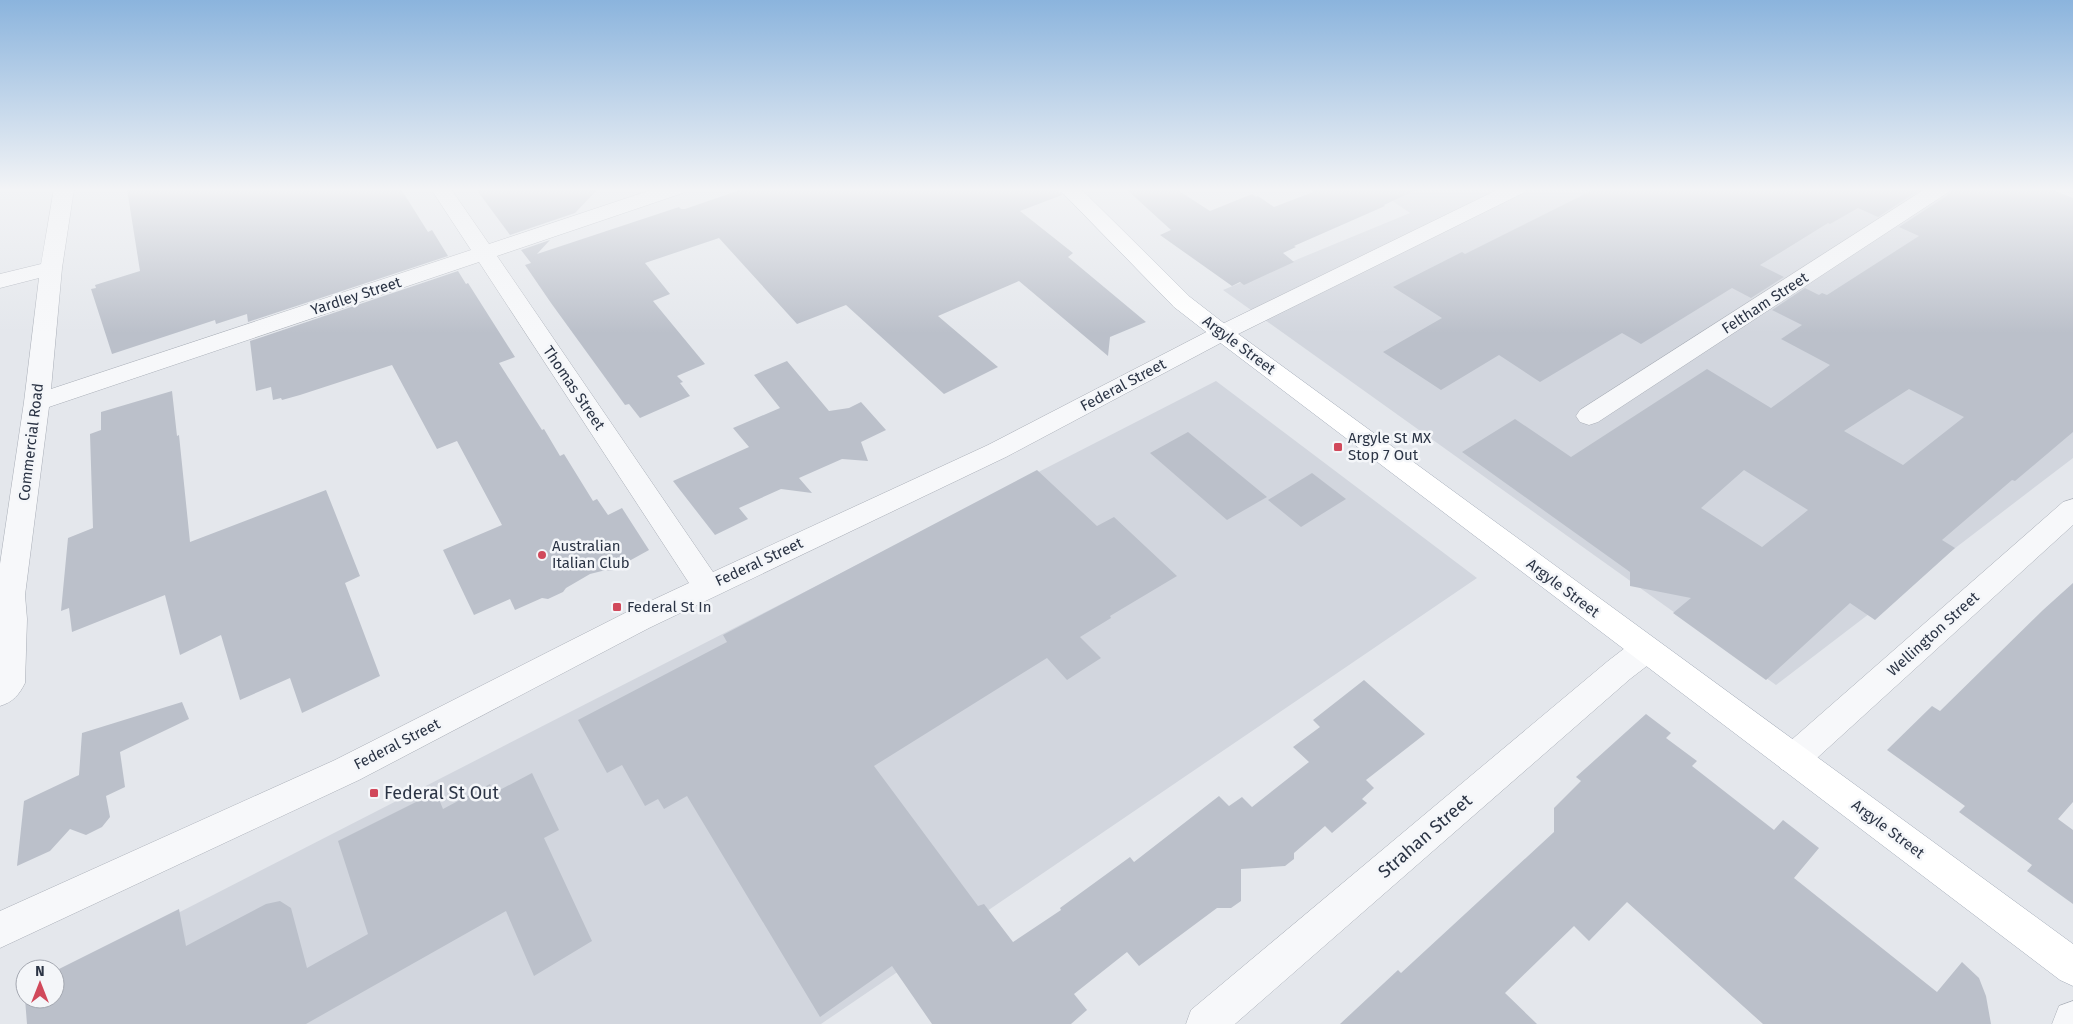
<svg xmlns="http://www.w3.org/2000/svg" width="2073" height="1024" font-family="'Fira Sans',sans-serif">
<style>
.built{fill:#d2d6de}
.building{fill:#bbc0ca;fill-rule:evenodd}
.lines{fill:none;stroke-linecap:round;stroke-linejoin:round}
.minor-casing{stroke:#a9aeb7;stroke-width:1}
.major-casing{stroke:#a3abb8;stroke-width:1}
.minor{fill:#f7f8fa;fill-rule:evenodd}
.major{fill:#fff;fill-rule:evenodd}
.poi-dot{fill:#d1495b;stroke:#f4f6f9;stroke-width:2}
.labels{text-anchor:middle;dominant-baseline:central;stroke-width:5;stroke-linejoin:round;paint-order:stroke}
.street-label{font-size:15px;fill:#2b3445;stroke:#f4f6f9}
.poi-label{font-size:15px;fill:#2b3445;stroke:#f4f6f9;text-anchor:start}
.near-poi-label{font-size:18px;fill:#2b3445;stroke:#f4f6f9;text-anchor:start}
.near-street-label{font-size:18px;fill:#2b3445;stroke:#f4f6f9}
</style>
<rect width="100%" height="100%" fill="#e4e7ec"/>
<!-- built -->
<g class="built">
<path d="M 1375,189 L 2042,189 L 2073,201 L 2073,458 L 1776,685 L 1223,290 L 1410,213 Z"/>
<path d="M 1216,381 L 1477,578 L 821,1024 L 35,1024 L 55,999 L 55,976 Z"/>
</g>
<!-- building -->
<g class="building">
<path d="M 127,189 L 401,189 L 428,232 L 432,230 L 448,256 L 248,322 L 247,314 L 216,324 L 215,320 L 112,354 L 91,289 L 96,288 L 95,285 L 140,271 Z"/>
<path d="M 476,189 L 598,189 L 575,213 L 510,235 Z"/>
<path d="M 743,189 L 1057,189 L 1062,195 L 1020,211 L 1073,253 L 1068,257 L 1146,322 L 1110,337 L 1108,356 L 1019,281 L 938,316 L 998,367 L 944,394 L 846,305 L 797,324 L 719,238 L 645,263 L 670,294 L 653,301 L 705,364 L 677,376 L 683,382 L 680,383 L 690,396 L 640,418 L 629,404 L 625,405 L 551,303 L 525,265 L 531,263 L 521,250 L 550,240 L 537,254 L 679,207 L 681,209 L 685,209 Z"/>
<path d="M 1126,189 L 1176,189 L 1210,211 L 1252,194 L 1256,197 L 1258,196 L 1274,207 L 1313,192 L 1309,189 L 1418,189 L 1384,205 L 1385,206 L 1294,246 L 1296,247 L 1283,253 L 1294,262 L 1244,285 L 1240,282 L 1232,286 L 1160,235 L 1171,230 Z"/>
<path d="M 1595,189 L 1921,189 L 1878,217 L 1858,208 L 1830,224 L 1828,223 L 1760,265 L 1784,277 L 1751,298 L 1732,288 L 1641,344 L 1622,333 L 1540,382 L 1499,355 L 1441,390 L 1383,352 L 1442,318 L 1393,287 L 1462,252 L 1465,254 Z"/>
<path d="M 1952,189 L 2051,189 L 2073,198 L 2073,432 L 2015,481 L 2012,480 L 1942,540 L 1955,548 L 1875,620 L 1850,603 L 1766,680 L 1673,613 L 1691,598 L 1630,586 L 1630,572 L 1462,452 L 1515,419 L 1571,457 L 1707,369 L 1771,408 L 1830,365 L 1781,339 L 1802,325 L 1772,310 L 1805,288 L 1819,295 L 1822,293 L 1827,295 L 1919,236 L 1899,227 L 1948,195 ZM 1909,389 L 1964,417 L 1903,465 L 1844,431 ZM 1744,470 L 1808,510 L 1762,547 L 1701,508 Z"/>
<path d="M 458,271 L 466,284 L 468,283 L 515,357 L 499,363 L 542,430 L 544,429 L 560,456 L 564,454 L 593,501 L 597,499 L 608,515 L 622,508 L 649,550 L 611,571 L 606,570 L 590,574 L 566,588 L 563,592 L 548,599 L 542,598 L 515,610 L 510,599 L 474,615 L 443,550 L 502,525 L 457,441 L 437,449 L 392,365 L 300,395 L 282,400 L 281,398 L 273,400 L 271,387 L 256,391 L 250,341 Z"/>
<path d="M 787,361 L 829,411 L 849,408 L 861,402 L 886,430 L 861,442 L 868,461 L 842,459 L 799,478 L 812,493 L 781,489 L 739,508 L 748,519 L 715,535 L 673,481 L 749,447 L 733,428 L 780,408 L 754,375 Z"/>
<path d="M 172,391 L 177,436 L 179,435 L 190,542 L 326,490 L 360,576 L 345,583 L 380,676 L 302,713 L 290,678 L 240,700 L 221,635 L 180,655 L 165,595 L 72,632 L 69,608 L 61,611 L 68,538 L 93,528 L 90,434 L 101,430 L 101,412 Z"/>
<path d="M 1188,432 L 1267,497 L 1227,520 L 1150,453 Z"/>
<path d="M 1037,470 L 1097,526 L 1114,517 L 1177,576 L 1110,616 L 1111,618 L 1080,637 L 1101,658 L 1067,680 L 1047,658 L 874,766 L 978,906 L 984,904 L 1013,942 L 1061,910 L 1060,908 L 1130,857 L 1134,862 L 1219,796 L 1229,806 L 1242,797 L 1252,807 L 1309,762 L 1293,747 L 1320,727 L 1313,720 L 1364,680 L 1425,734 L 1366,780 L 1374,788 L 1362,799 L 1367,803 L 1332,833 L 1325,826 L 1294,853 L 1294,859 L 1285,866 L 1241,869 L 1241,901 L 1231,908 L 1217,908 L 1139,966 L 1127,952 L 1074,994 L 1087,1010 L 1071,1024 L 932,1024 L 892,966 L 820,1017 L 687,796 L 664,809 L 658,799 L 645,806 L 622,765 L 607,773 L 578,720 L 727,642 L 723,635 Z"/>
<path d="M 1312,473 L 1346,499 L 1301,527 L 1268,500 Z"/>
<path d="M 2073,583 L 2073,802 L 2058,819 L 2073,830 L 2073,904 L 2027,871 L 2032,865 L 1959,812 L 1965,806 L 1887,750 L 1932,706 L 1940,711 L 2043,610 Z"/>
<path d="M 182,702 L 189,719 L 120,752 L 125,787 L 106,796 L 110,817 L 102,827 L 86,835 L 70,829 L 50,851 L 17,866 L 24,801 L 79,775 L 82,733 Z"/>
<path d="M 1646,714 L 1671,733 L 1666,738 L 1697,761 L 1692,766 L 1774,830 L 1783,820 L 1819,848 L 1794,878 L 1937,992 L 1962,962 L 1979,978 L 1986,996 L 1991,1024 L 1763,1024 L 1627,902 L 1589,941 L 1574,926 L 1505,993 L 1537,1024 L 1340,1024 L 1398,970 L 1401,973 L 1554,832 L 1554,808 L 1581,781 L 1576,777 Z"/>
<path d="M 532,773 L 559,830 L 544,838 L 592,941 L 534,976 L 506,911 L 306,1024 L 27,1024 L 25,999 L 55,999 L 55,971 L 179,909 L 186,946 L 266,904 L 280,901 L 291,908 L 307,968 L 368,934 L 338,841 L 436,792 L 443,809 L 490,784 L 494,793 Z"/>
</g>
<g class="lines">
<!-- minor casing -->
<g class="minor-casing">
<g id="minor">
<path d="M 54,189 L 74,189 L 62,268 L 51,389 L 471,250 L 431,189 L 451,189 L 489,244 L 654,189 L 686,189 L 683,193 L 497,256 L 713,572 L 988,445 L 1214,328 L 1499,189 L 1526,189 L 1523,193 L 1230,338 L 1006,457 L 649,628 L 359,780 L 0,948 L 0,911 L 335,760 L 627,612 L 689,583 L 479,262 L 49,407 L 25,595 L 27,619 L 25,683 C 19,695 13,702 0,706 L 0,564 L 24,402 L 39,278 L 0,288 L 0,274 L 41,264 Z"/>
<path d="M 1925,189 L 1950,189 L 1947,193 L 1598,422 L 1589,425 L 1580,422 L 1576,416 L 1580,410 Z"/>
<path d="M 2073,499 L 2073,525 L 1805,769 L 1793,774 L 1781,769 L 1776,759 L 1781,749 L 2063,502 Z"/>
<path d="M 1645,638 L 1656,641 L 1660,650 L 1656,659 L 1630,679 L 1235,1024 L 1186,1024 L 1191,1010 L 1608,661 L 1634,641 Z"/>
<path d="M 2073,1001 L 2073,1024 L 2052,1024 L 2059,1006 Z"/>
</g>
</g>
<!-- major casing -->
<g class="major-casing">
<path id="major" d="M 1059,189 L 1081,189 L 1190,297 L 1230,328 L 2073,944 L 2073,986 L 2060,980 L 1214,338 L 1174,307 Z"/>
</g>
<!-- minor -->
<use href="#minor" class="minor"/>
<!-- major -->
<use href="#major" class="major"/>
</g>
<!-- sky -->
<linearGradient id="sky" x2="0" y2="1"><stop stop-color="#8bb4dd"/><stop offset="0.57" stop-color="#f3f4f6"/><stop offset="1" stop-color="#f3f4f6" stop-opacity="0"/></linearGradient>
<rect width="2073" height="333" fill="url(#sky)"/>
<!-- markers -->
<g class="poi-dot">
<rect x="1333" y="442" width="10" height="10" rx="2.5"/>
<circle cx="542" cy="555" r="5"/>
<rect x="612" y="602" width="10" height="10" rx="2.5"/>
<rect x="369" y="788" width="10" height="10" rx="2.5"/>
</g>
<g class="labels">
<!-- street labels -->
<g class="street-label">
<text transform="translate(356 296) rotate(-18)">Yardley Street</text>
<text transform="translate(1765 303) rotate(-33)">Feltham Street</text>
<text transform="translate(1239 345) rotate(37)">Argyle Street</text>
<text transform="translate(1123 385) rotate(-28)">Federal Street</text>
<text transform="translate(574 388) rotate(56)">Thomas Street</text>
<text transform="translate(31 442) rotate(-83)">Commercial Road</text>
<text transform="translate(759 562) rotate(-25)">Federal Street</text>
<text transform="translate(1563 588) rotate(37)">Argyle Street</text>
<text transform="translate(1933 634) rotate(-42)">Wellington Street</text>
<text transform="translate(397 744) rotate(-27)">Federal Street</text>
<text transform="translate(1888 829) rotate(37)">Argyle Street</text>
</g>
<!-- poi labels -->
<g class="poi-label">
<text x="1348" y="438">Argyle St MX<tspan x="1348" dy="17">Stop 7 Out</tspan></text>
<text x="552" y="546">Australian<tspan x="552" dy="17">Italian Club</tspan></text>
<text x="627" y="607">Federal St In</text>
</g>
<!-- near-poi labels -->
<g class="near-poi-label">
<text x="384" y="793">Federal St Out</text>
</g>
<!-- near-street labels -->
<g class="near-street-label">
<text transform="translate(1425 836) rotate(-41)">Strahan Street</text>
</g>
</g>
<!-- north arrow -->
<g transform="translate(40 984)"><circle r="24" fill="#f4f6f9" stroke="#a4a8b1"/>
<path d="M0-4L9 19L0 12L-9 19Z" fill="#d1495b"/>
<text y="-8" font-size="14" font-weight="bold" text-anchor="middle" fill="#2b3445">N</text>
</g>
</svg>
